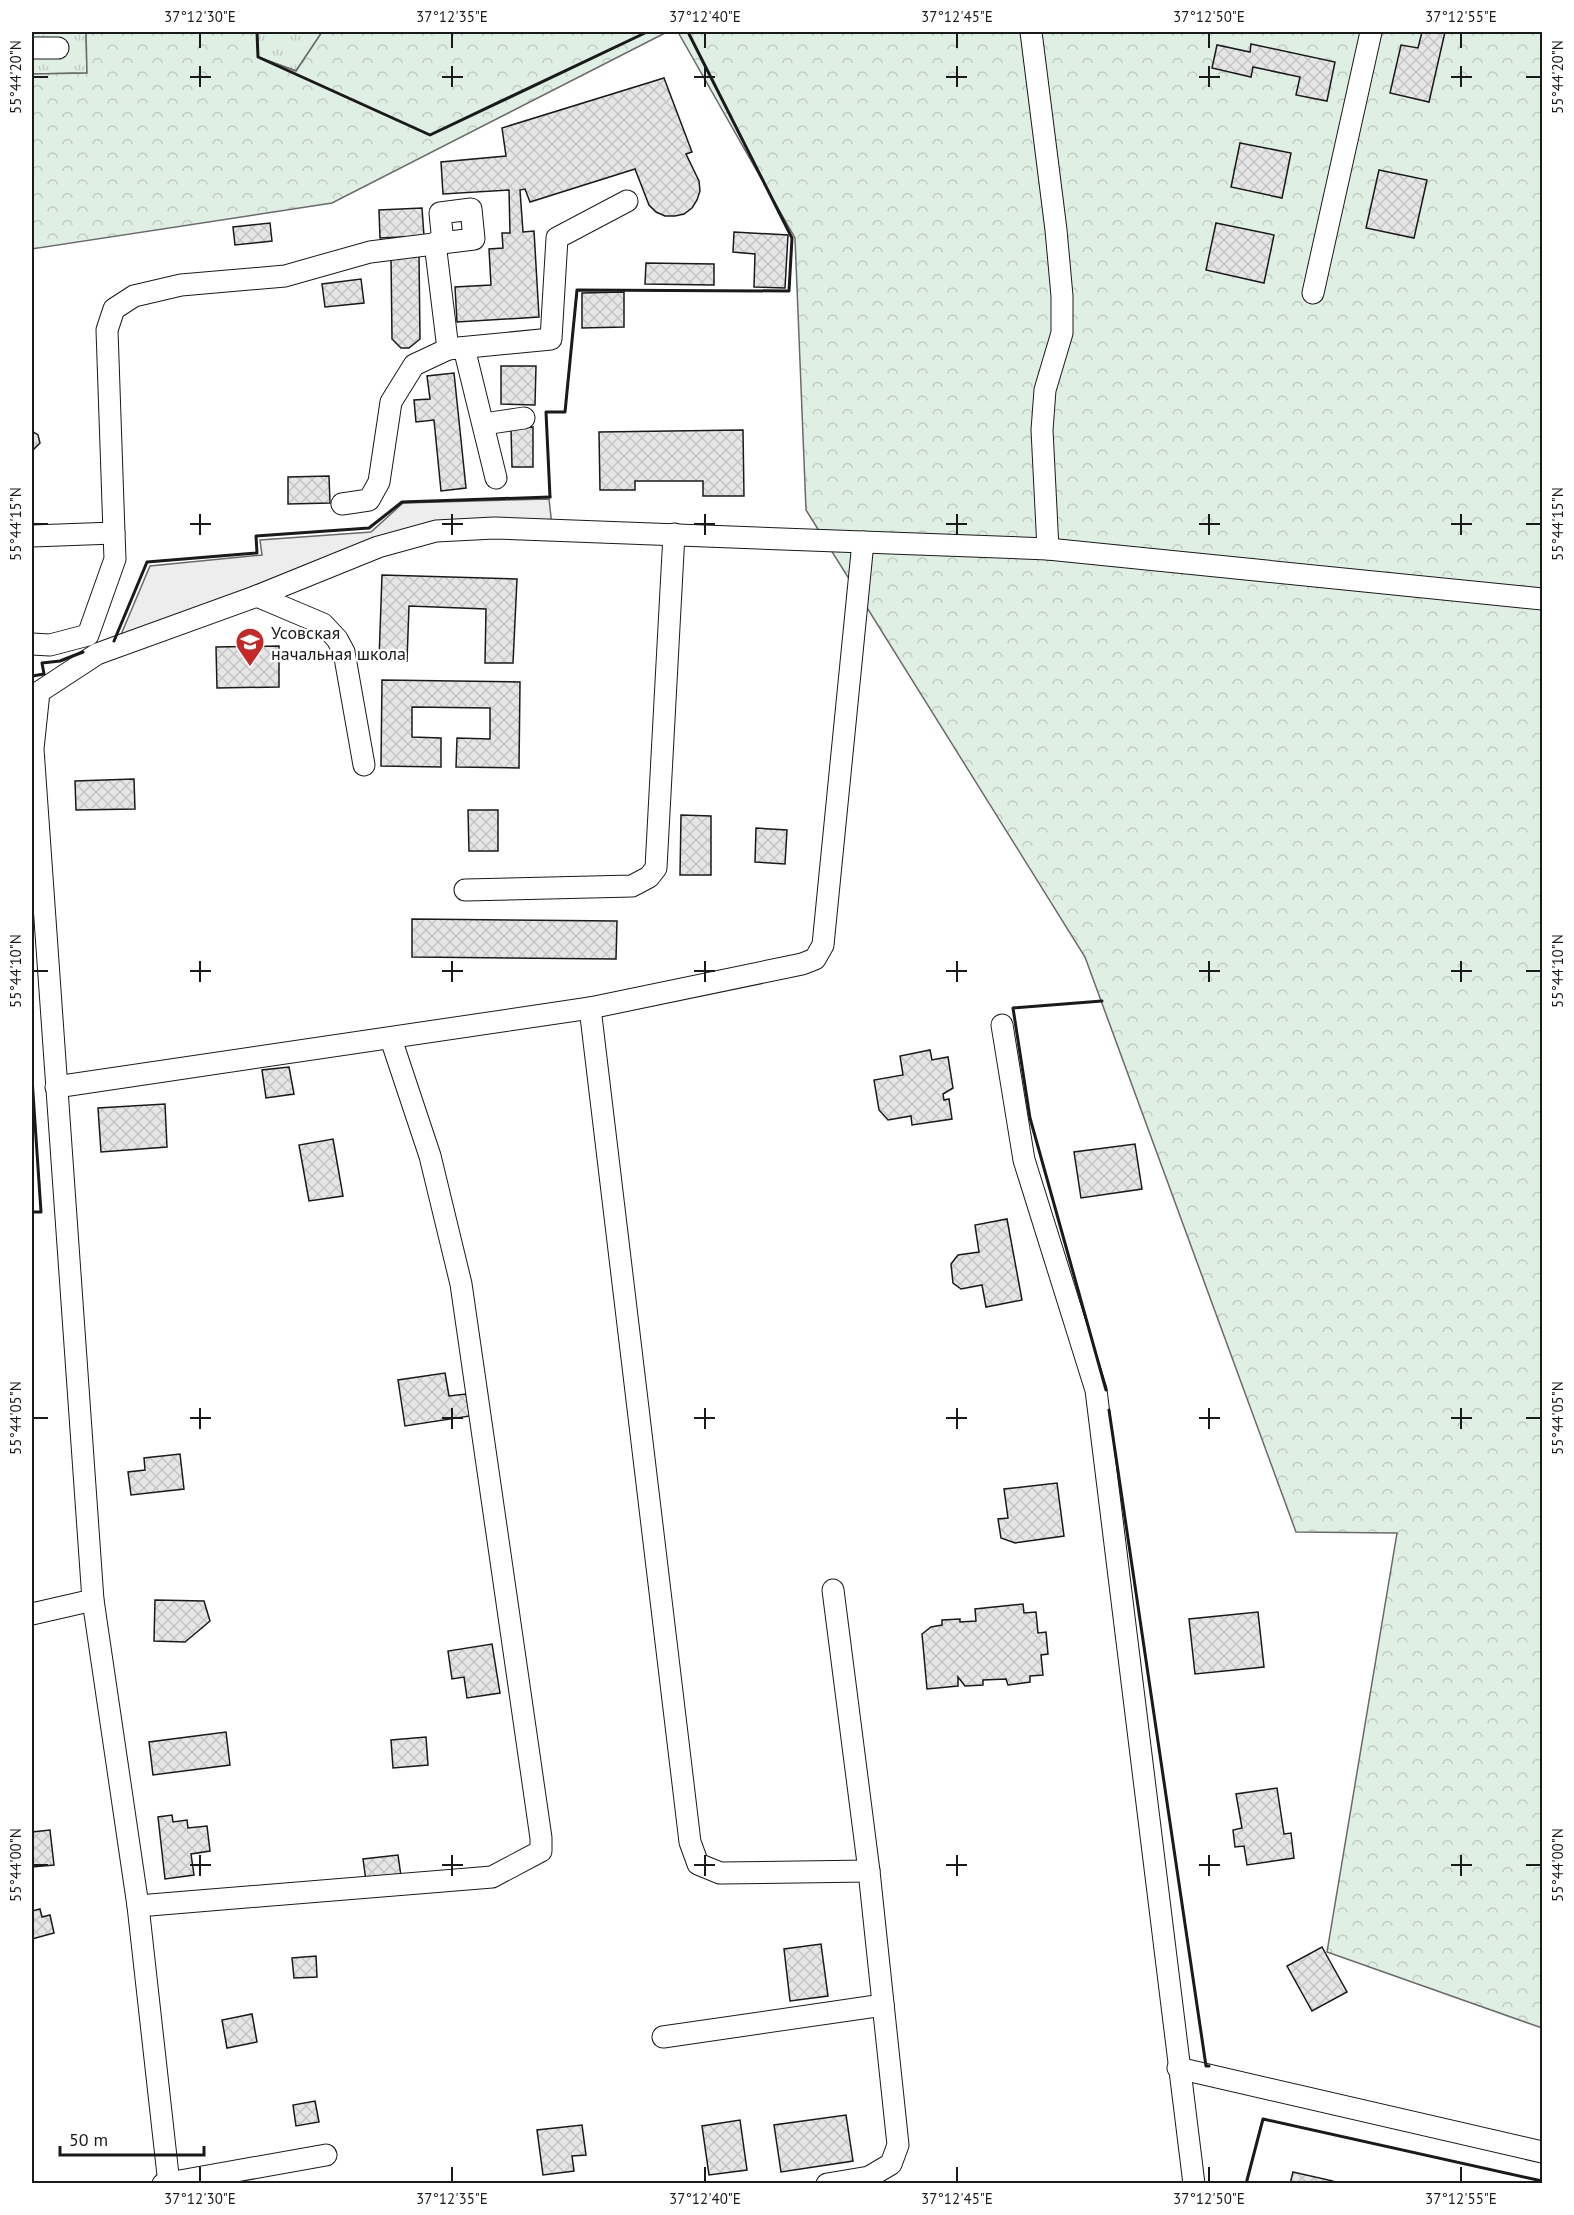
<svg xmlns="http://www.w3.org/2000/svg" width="1574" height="2215" font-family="'PT Sans',sans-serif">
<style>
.grass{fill:url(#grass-tufts);stroke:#6a6a6a;stroke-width:1.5}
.forest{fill:url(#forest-crowns);stroke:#6a6a6a;stroke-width:1.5}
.parking{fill:#ededed;stroke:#6a6a6a;stroke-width:1.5}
.building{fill:url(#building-cross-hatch);stroke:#1a1a1a;stroke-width:1.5}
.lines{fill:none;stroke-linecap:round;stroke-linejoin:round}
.minor-casing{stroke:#1a1a1a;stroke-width:23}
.minor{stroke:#fff;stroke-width:21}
.wall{stroke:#1a1a1a;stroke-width:3}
.ticks{fill:none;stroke:#1a1a1a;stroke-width:2}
.labels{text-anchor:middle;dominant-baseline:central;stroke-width:4.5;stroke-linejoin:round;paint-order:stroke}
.poi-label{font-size:18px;fill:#1a1a1a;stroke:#fff;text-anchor:start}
.neatline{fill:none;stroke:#1a1a1a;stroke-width:2}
.ticks-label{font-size:15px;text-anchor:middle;fill:#1a1a1a}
</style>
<defs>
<pattern id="grass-tufts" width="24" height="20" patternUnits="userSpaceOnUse" patternTransform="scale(1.5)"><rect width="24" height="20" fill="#e0efe3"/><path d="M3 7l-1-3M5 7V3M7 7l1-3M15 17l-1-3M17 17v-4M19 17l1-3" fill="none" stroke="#c0ccc2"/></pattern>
<pattern id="forest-crowns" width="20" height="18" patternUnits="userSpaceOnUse" patternTransform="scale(1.5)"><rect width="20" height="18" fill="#e0efe3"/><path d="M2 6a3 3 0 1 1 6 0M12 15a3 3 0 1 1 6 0" fill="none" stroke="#c0ccc2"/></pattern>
<pattern id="building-cross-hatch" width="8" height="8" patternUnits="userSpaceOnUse" patternTransform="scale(1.5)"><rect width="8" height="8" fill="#e6e6e6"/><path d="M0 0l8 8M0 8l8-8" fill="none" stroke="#c5c5c5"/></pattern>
</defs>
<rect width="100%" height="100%" fill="#fff"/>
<!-- grass -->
<g class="grass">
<path d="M 32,32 L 86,32 L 87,73 L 32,74 Z"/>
<path d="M 257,32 L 322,32 L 296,71 L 258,57 Z"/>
</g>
<!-- forest -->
<g class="forest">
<path d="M 86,32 L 257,32 L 258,57 L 296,71 L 322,32 L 667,32 L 332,203 L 32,249 L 32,74 L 87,73 Z"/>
<path d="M 678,32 L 1542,32 L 1542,2028 L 1327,1952 L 1397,1533 L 1296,1532 L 1085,957 L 806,510 L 795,238 Z"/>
</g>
<!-- parking -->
<path class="parking" d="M 549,499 L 552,526 L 436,528 L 120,637 L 150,566 L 262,555 L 260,540 L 371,532 L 403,503 Z"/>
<!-- building -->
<g class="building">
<path d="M 1422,32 L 1445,32 L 1429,102 L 1390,93 L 1401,45 L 1418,48 Z"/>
<path d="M 1251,44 L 1335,62 L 1327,101 L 1296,95 L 1300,77 L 1253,67 L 1251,77 L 1212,68 L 1217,45 L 1250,52 Z"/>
<path d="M 664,78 L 692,152 L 686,154 L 699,181 L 700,191 L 697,200 L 692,208 L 684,214 L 675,216 L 665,216 L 656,212 L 649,205 L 635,169 L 530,202 L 525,189 L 520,190 L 523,232 L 534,231 L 539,317 L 457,322 L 455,287 L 491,285 L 489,249 L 503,248 L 502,233 L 510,233 L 509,190 L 443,194 L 441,162 L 506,156 L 502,128 Z"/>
<path d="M 1240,143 L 1291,153 L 1282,198 L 1231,187 Z"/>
<path d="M 1379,170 L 1427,180 L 1414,238 L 1366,228 Z"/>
<path d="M 422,208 L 424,236 L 380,238 L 379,210 Z"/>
<path d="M 270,223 L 272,241 L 235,245 L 233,227 Z"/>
<path d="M 1216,223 L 1274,235 L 1264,283 L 1206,270 Z"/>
<path d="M 734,232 L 788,235 L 785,288 L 754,287 L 755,254 L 733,252 Z"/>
<path d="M 391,255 L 419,255 L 420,339 L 409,348 L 401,348 L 392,339 Z"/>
<path d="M 646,263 L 714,264 L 714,285 L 645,284 Z"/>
<path d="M 361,279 L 364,303 L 325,307 L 322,284 Z"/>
<path d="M 624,292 L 624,327 L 582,328 L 582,293 Z"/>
<path d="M 501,366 L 536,366 L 535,405 L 501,404 Z"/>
<path d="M 454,373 L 466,488 L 441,491 L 434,420 L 416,422 L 414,400 L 430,399 L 427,376 Z"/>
<path d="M 533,427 L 533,467 L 512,467 L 511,428 Z"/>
<path d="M 743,430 L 744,496 L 703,496 L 703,481 L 635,481 L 635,490 L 600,490 L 599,432 Z"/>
<path d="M 32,431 L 38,435 L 40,443 L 32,451 L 32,463 Z"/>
<path d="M 329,476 L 330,503 L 288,504 L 288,477 Z"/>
<path d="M 382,575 L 517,579 L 513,663 L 485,663 L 486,609 L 409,606 L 407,661 L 379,660 Z"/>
<path d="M 279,646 L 279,687 L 217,688 L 216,647 Z"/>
<path d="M 382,680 L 520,682 L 519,768 L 456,767 L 457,738 L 490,739 L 490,708 L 412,707 L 412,737 L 441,738 L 441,767 L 381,766 Z"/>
<path d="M 134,779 L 135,809 L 76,810 L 75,781 Z"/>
<path d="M 468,810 L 498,810 L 498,851 L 469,851 Z"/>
<path d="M 681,815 L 711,816 L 711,875 L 680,875 Z"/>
<path d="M 756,828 L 787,830 L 785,864 L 755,862 Z"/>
<path d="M 412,919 L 617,921 L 616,959 L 412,957 Z"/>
<path d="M 930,1050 L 932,1060 L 948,1057 L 953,1088 L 943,1094 L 944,1100 L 949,1099 L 952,1119 L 912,1125 L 911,1116 L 888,1120 L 879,1110 L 874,1080 L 903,1075 L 900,1056 Z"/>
<path d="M 289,1067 L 294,1094 L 266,1098 L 262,1070 Z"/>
<path d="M 165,1104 L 167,1147 L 101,1152 L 98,1108 Z"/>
<path d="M 333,1139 L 343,1196 L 309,1201 L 299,1145 Z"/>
<path d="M 1135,1144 L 1142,1189 L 1081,1198 L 1074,1152 Z"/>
<path d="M 1007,1219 L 1022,1300 L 986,1307 L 982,1285 L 961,1289 L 953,1283 L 951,1264 L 958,1255 L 979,1252 L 975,1225 Z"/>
<path d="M 445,1373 L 449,1396 L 466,1394 L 470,1416 L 405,1426 L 398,1380 Z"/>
<path d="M 180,1454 L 184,1489 L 131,1495 L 128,1472 L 145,1470 L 144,1458 Z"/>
<path d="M 1057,1483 L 1064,1536 L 1015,1543 L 1001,1538 L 998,1519 L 1008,1518 L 1004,1489 Z"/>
<path d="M 155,1600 L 204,1601 L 210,1621 L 185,1642 L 154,1641 Z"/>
<path d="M 1023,1604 L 1024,1613 L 1036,1612 L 1038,1633 L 1046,1632 L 1048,1654 L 1041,1655 L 1043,1675 L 1030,1676 L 1030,1682 L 1008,1685 L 1006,1679 L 983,1680 L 983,1685 L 965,1686 L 958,1677 L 958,1686 L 927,1689 L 922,1634 L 931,1627 L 942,1625 L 942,1620 L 960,1619 L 960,1622 L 976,1621 L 975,1609 Z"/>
<path d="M 1258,1612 L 1264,1667 L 1195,1674 L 1189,1619 Z"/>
<path d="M 492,1644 L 500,1693 L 467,1698 L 464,1677 L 452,1679 L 448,1651 Z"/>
<path d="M 226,1732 L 230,1765 L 153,1775 L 149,1742 Z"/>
<path d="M 426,1737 L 428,1765 L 393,1768 L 391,1740 Z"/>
<path d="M 1277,1788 L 1284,1834 L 1291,1833 L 1294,1858 L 1247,1865 L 1244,1846 L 1235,1847 L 1233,1830 L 1242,1828 L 1236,1794 Z"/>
<path d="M 172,1815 L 173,1822 L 187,1820 L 188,1828 L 207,1826 L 210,1851 L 191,1854 L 194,1875 L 165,1879 L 158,1817 Z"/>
<path d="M 50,1830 L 54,1865 L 32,1867 L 32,1832 Z"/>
<path d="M 398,1855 L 401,1876 L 366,1881 L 363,1859 Z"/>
<path d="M 40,1909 L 42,1917 L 50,1915 L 54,1933 L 32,1939 L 32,1911 Z"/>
<path d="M 821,1944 L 828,1996 L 790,2001 L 784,1949 Z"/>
<path d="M 1322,1947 L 1347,1992 L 1312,2011 L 1287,1966 Z"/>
<path d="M 316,1956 L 317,1977 L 294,1978 L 292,1958 Z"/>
<path d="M 252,2014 L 257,2042 L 227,2048 L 222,2020 Z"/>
<path d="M 315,2101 L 319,2122 L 296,2126 L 293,2105 Z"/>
<path d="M 846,2115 L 853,2161 L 781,2172 L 774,2125 Z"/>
<path d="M 740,2120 L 747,2170 L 709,2175 L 702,2126 Z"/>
<path d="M 582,2125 L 586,2155 L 572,2156 L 574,2171 L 543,2175 L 537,2130 Z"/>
<path d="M 1293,2172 L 1333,2181 L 1333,2184 L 1290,2184 Z"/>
</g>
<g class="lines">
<!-- minor casing -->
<g class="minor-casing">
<g id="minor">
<path d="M 1031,32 L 1056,230 L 1062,296 L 1062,333 L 1045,390 L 1042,430 L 1048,549"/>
<path d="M 32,48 L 58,48"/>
<path d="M 435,243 L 448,349 L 551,339 L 557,238 L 627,201"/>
<path d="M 1313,293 L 1371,32"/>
<path d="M 464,348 L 496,478"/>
<path d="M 484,424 L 524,418"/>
<path d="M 342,504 L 369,500 L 379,482 L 391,402 L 414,365 L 448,349"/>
<path d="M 32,536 L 114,533 L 107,330 L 114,309 L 134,296 L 181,285 L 285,276 L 370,252 L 474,239 L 471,209 L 440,213 L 443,243"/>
<path d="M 257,596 L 323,624 L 337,639 L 344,652 L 364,765"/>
<path d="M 32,644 L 50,645 L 88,635 L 115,559 L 114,533"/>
<path d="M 465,890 L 632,886 L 649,877 L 656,868 L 674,534"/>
<path d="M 590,1008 L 690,1842 L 698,1864 L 720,1873 L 869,1871"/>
<path d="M 1002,1025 L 1024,1160 L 1096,1390 L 1194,2184"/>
<path d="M 56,1087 L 590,1008 L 802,964 L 815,959 L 823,945 L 863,542"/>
<path d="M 32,1614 L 93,1600"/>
<path d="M 138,1906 L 492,1877 L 541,1851 L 541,1838 L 461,1284 L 430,1156 L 391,1039"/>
<path d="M 663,2037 L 883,2005"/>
<path d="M 1178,2068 L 1542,2152"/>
<path d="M 163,2184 L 326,2155"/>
<path d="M 169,2184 L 138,1906 L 93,1600 L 33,749 L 39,692 L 97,654 L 257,596 L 378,547 L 436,531 L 494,528 L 1048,549 L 1542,599"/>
<path d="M 827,2184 L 869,2177 L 891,2164 L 898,2145 L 869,1871 L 833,1590"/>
</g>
</g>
<!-- minor -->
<use href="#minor" class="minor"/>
<!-- wall -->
<g class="wall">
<path d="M 257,32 L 258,57 L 430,135 L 647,32"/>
<path d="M 550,497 L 546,412 L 565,412 L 577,290 L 789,291 L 792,238 L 688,32"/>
<path d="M 114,641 L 147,562 L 257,553 L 256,536 L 369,528 L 402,502 L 550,497"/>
<path d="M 32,676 L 44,674 L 42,663 L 60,661 L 83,652"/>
<path d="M 1102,1001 L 1013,1008 L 1030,1118 L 1106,1390"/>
<path d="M 32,1078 L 41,1212 L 32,1212"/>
<path d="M 1109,1410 L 1206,2066 L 1209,2066"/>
<path d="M 1246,2184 L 1263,2119 L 1542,2181"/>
</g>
</g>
<!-- ticks -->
<path class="ticks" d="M 200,33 L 200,48M 452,33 L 452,48M 705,33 L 705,48M 957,33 L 957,48M 1209,33 L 1209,48M 1461,33 L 1461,48M 200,66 L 200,87M 452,66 L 452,87M 705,66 L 705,87M 957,66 L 957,87M 1209,66 L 1209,87M 1461,66 L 1461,87M 33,77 L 48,77M 190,77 L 211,77M 442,77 L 463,77M 694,77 L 715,77M 946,77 L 967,77M 1199,77 L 1220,77M 1451,77 L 1472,77M 1526,77 L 1541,77M 200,514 L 200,535M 452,514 L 452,535M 705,514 L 705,535M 957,514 L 957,535M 1209,514 L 1209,535M 1461,514 L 1461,535M 33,524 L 48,524M 190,524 L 211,524M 442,524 L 463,524M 694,524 L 715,524M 946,524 L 967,524M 1199,524 L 1220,524M 1451,524 L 1472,524M 1526,524 L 1541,524M 200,961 L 200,982M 452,961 L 452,982M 705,961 L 705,982M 957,961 L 957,982M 1209,961 L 1209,982M 1461,961 L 1461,982M 33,971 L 48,971M 190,971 L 211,971M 442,971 L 463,971M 694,971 L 715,971M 946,971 L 967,971M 1199,971 L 1220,971M 1451,971 L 1472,971M 1526,971 L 1541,971M 200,1408 L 200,1429M 452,1408 L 452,1429M 705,1408 L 705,1429M 957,1408 L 957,1429M 1209,1408 L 1209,1429M 1461,1408 L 1461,1429M 33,1418 L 48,1418M 190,1418 L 211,1418M 442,1418 L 463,1418M 694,1418 L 715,1418M 946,1418 L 967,1418M 1199,1418 L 1220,1418M 1451,1418 L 1472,1418M 1526,1418 L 1541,1418M 200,1855 L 200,1876M 452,1855 L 452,1876M 705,1855 L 705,1876M 957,1855 L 957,1876M 1209,1855 L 1209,1876M 1461,1855 L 1461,1876M 33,1865 L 48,1865M 190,1865 L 211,1865M 442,1865 L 463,1865M 694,1865 L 715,1865M 946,1865 L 967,1865M 1199,1865 L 1220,1865M 1451,1865 L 1472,1865M 1526,1865 L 1541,1865M 200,2167 L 200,2182M 452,2167 L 452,2182M 705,2167 L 705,2182M 957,2167 L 957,2182M 1209,2167 L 1209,2182M 1461,2167 L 1461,2182"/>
<!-- icons -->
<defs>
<g id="school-pin" transform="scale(1.5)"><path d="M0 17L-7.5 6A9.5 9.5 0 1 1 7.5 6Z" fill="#c62828" stroke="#fff"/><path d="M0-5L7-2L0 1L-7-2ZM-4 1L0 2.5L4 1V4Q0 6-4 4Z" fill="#fff"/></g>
</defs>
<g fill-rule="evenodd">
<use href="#school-pin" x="250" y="642"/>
</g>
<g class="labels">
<!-- poi labels -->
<g class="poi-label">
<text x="271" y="632">Усовская<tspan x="271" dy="21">начальная школа</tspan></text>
</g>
</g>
<!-- border -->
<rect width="1574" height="2215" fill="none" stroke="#ffffff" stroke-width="66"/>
<!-- scale -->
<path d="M60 2146v9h144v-9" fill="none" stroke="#1a1a1a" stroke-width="3"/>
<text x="69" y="2146" font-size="18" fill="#1a1a1a" stroke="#ffffff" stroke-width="4.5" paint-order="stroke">50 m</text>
<rect x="33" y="33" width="1508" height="2149" class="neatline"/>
<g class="ticks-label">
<text x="200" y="22">37°12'30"E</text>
<text x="452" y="22">37°12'35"E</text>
<text x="705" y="22">37°12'40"E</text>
<text x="957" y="22">37°12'45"E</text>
<text x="1209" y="22">37°12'50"E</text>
<text x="1461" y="22">37°12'55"E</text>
<text transform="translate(16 77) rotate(-90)" y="5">55°44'20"N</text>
<text transform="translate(1558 77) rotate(-90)" y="5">55°44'20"N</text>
<text transform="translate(16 524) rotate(-90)" y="5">55°44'15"N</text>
<text transform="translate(1558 524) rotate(-90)" y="5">55°44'15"N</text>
<text transform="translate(16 971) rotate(-90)" y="5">55°44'10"N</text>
<text transform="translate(1558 971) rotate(-90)" y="5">55°44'10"N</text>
<text transform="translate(16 1418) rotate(-90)" y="5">55°44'05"N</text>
<text transform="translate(1558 1418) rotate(-90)" y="5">55°44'05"N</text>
<text transform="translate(16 1865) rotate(-90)" y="5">55°44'00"N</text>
<text transform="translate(1558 1865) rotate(-90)" y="5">55°44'00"N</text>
<text x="200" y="2204">37°12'30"E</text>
<text x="452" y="2204">37°12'35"E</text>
<text x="705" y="2204">37°12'40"E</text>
<text x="957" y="2204">37°12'45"E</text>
<text x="1209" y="2204">37°12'50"E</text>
<text x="1461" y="2204">37°12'55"E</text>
</g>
</svg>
